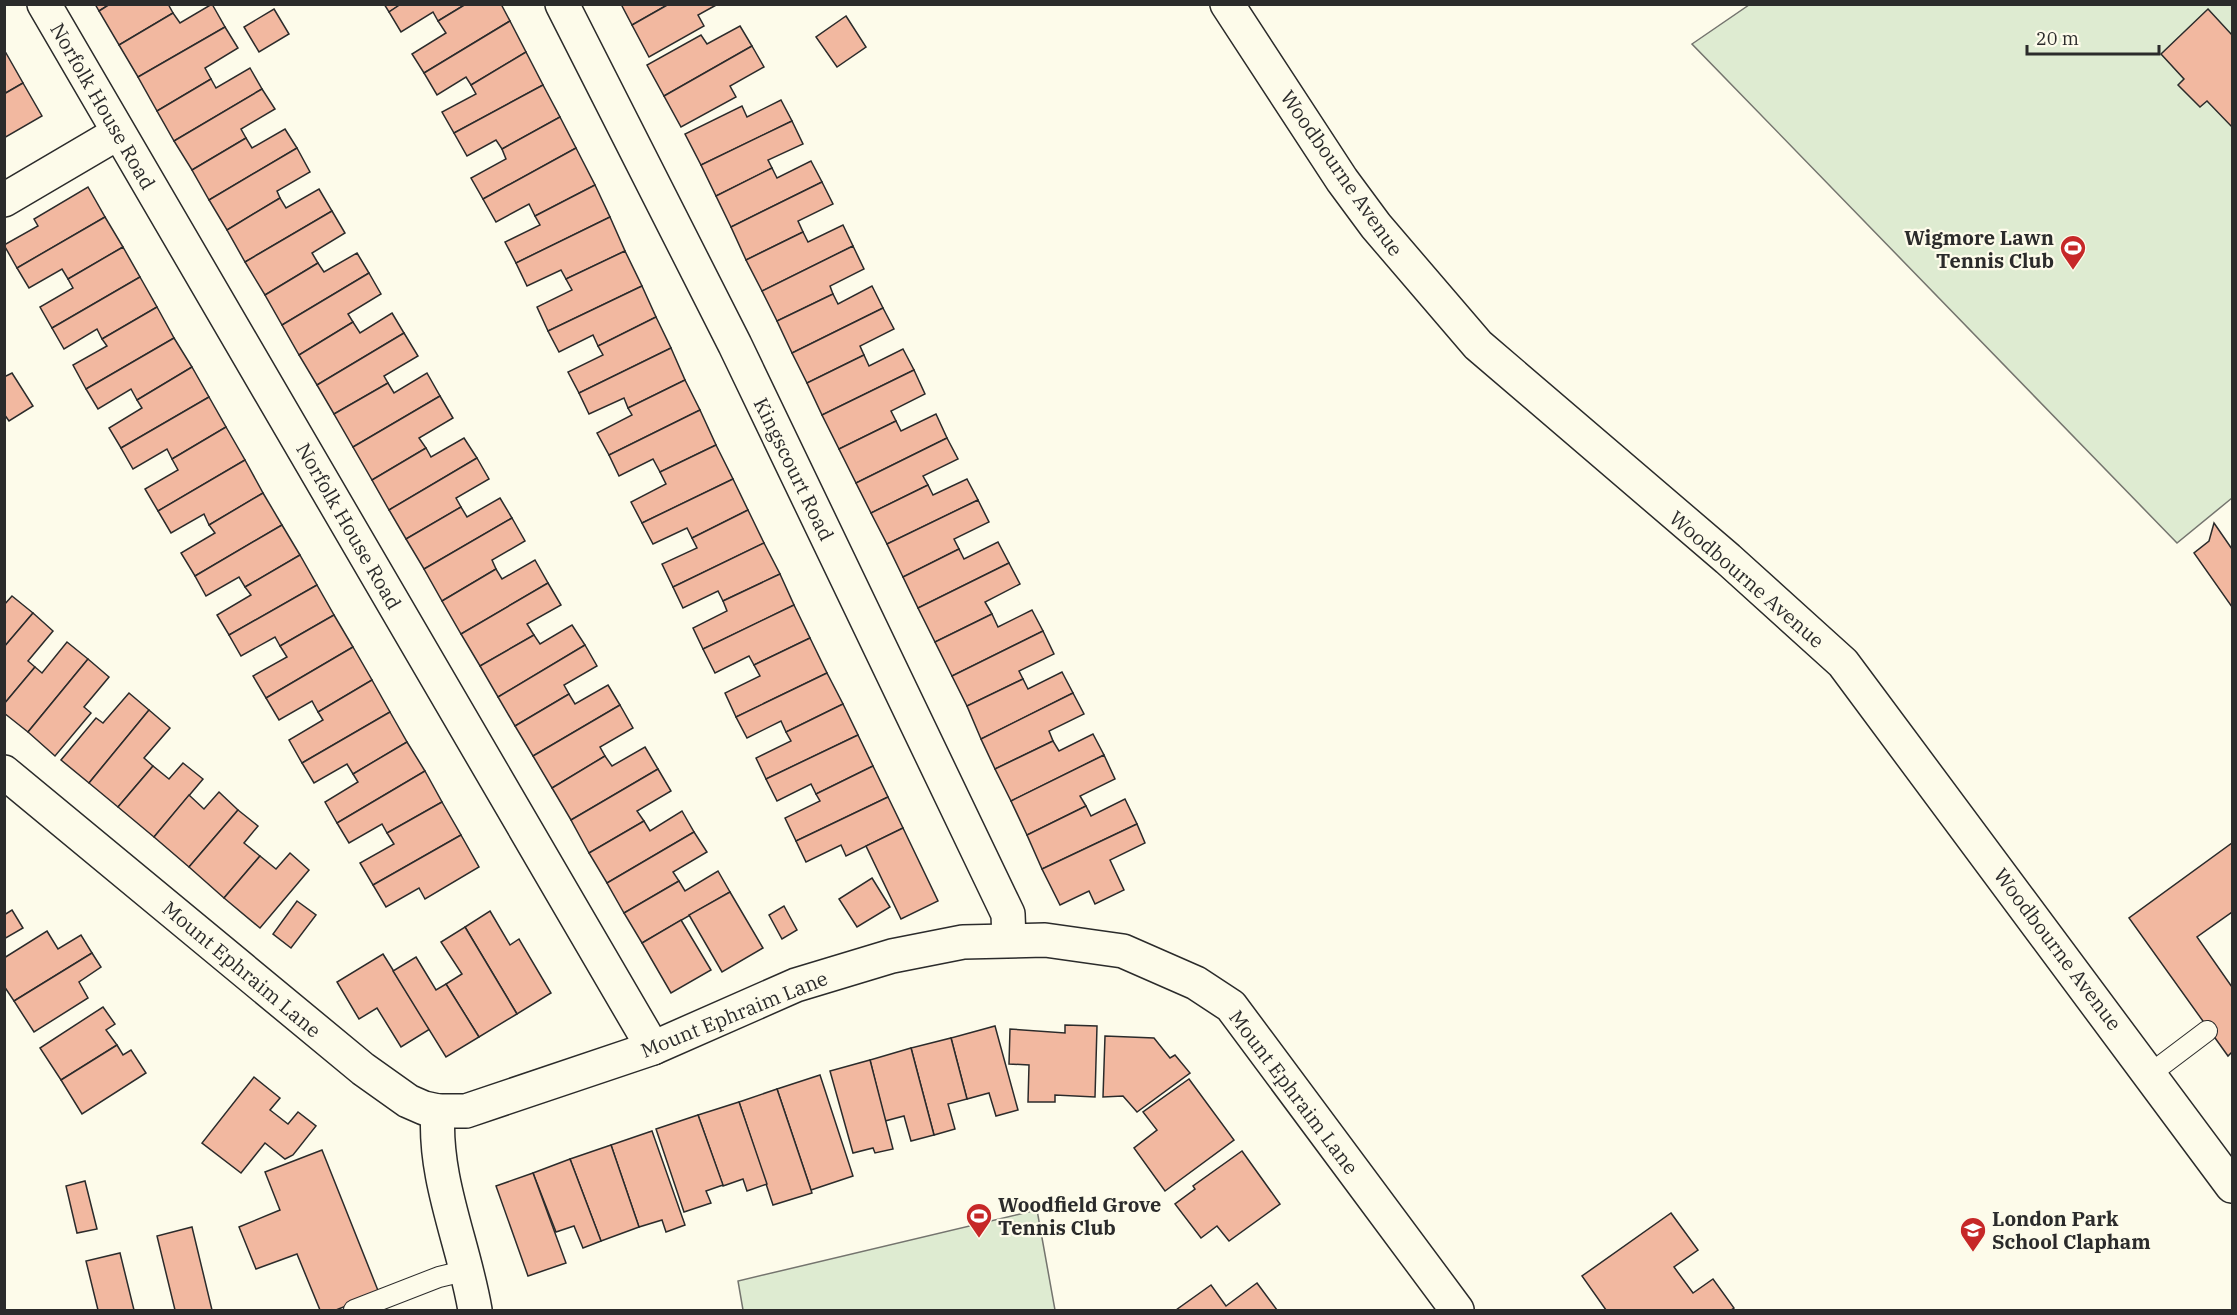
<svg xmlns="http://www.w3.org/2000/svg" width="2237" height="1315" font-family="'IBM Plex Serif',serif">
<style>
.green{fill:#deebd1;stroke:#74746e;stroke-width:1.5}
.building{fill:#f2b8a0;stroke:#2b2b2b;stroke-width:1.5}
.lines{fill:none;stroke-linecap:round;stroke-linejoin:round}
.service-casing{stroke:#2b2b2b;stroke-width:22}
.minor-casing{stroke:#2b2b2b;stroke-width:36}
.service{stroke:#fdfbea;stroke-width:20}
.minor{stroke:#fdfbea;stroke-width:33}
.labels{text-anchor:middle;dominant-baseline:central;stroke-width:4.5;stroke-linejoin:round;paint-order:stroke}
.street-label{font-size:20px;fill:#2b2b2b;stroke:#fdfbea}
.poi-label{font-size:20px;font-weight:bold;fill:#2b2b2b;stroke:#fdfbea;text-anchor:start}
</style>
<rect width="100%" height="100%" fill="#fdfbea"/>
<!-- green -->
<g class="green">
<path d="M 1749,5 L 2232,5 L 2232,498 L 2177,543 L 1692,44 Z"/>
<path d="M 1037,1210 L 1055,1310 L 743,1310 L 738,1281 Z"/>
</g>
<!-- building -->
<g class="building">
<path d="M 95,4 L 110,4 L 99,11 Z"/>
<path d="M 110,4 L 168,4 L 173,13 L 119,45 L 99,11 Z"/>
<path d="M 212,4 L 225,27 L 138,77 L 119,45 L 173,13 L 180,23 Z"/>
<path d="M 384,4 L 401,4 L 389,12 Z"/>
<path d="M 401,4 L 466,4 L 438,21 L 433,12 L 401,32 L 389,12 Z"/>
<path d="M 466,4 L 501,4 L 510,21 L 424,73 L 412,54 L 446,33 L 438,21 Z"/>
<path d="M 621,4 L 669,4 L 632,25 Z"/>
<path d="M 669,4 L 718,4 L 698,15 L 704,26 L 649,57 L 632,25 Z"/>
<path d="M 274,9 L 289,34 L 259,52 L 244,27 Z"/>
<path d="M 2208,9 L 2232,35 L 2232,127 L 2207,101 L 2200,107 L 2178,85 L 2184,79 L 2161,54 Z"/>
<path d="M 846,16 L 866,47 L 837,67 L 816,37 Z"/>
<path d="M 510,21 L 526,52 L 471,85 L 466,77 L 437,95 L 424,73 Z"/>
<path d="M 740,26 L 752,46 L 664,96 L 647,65 L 701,35 L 707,44 Z"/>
<path d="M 225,27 L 238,48 L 205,68 L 211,79 L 157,111 L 138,77 Z"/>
<path d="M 752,46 L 764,67 L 730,86 L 736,97 L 681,127 L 664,96 Z"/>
<path d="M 526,52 L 543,85 L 454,133 L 442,112 L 476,94 L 471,85 Z"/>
<path d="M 6,53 L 23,83 L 4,94 L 4,54 Z"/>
<path d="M 250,68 L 262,89 L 174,141 L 157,111 L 211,79 L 216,88 Z"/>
<path d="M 23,83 L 42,116 L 4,138 L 4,94 Z"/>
<path d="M 543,85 L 560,117 L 502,149 L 496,140 L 467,156 L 454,133 Z"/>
<path d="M 262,89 L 275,109 L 241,129 L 246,138 L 192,170 L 174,141 Z"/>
<path d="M 781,100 L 792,121 L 701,165 L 685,134 L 742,106 L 747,117 Z"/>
<path d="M 560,117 L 576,148 L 483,199 L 471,178 L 506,159 L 502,149 Z"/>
<path d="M 792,121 L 803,144 L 768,160 L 772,168 L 716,196 L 701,165 Z"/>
<path d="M 285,129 L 297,148 L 209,200 L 192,170 L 246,138 L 252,148 Z"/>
<path d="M 297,148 L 310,172 L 277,191 L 280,198 L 227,230 L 209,200 Z"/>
<path d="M 576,148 L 595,185 L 535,216 L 529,204 L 496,222 L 483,199 Z"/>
<path d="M 811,161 L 822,182 L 731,227 L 716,196 L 772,168 L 777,178 Z"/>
<path d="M 822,182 L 833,204 L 798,221 L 803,232 L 746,260 L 731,227 Z"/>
<path d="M 595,185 L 610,217 L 516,263 L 505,242 L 540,225 L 535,216 Z"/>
<path d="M 88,187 L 105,217 L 17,268 L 4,245 L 38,226 L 34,219 Z"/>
<path d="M 319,189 L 332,211 L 245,262 L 227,230 L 280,198 L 286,208 Z"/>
<path d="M 332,211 L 345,233 L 312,253 L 318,263 L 265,295 L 245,262 Z"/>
<path d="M 105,217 L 123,247 L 68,279 L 62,269 L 29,288 L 17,268 Z"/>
<path d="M 610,217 L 625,251 L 566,279 L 561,270 L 527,286 L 516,263 Z"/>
<path d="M 843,225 L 853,246 L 762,291 L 746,260 L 803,232 L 808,242 Z"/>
<path d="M 853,246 L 864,269 L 830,286 L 833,294 L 777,321 L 762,291 Z"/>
<path d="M 123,247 L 140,277 L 52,328 L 40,307 L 73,288 L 68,279 Z"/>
<path d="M 625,251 L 642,286 L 548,331 L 537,307 L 572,290 L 566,279 Z"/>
<path d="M 357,253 L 369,273 L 282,325 L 265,295 L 318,263 L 324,272 Z"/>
<path d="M 369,273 L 381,294 L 348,314 L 353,322 L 299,355 L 282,325 Z"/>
<path d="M 140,277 L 157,307 L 102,339 L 97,329 L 64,349 L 52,328 Z"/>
<path d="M 642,286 L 656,317 L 598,346 L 593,335 L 559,352 L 548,331 Z"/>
<path d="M 872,286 L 883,308 L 792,353 L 777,321 L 833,294 L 838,304 Z"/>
<path d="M 157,307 L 174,338 L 86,389 L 73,365 L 107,346 L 102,339 Z"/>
<path d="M 883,308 L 894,329 L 860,346 L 864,355 L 807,383 L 792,353 Z"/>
<path d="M 392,313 L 404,333 L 317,385 L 299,355 L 353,322 L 360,333 Z"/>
<path d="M 656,317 L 671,348 L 579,393 L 568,372 L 603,355 L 598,346 Z"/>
<path d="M 404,333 L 418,356 L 384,376 L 388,383 L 334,414 L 317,385 Z"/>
<path d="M 174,338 L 192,367 L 137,400 L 131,389 L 98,409 L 86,389 Z"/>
<path d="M 671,348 L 685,380 L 628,408 L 624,398 L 589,414 L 579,393 Z"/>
<path d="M 903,349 L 914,370 L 822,415 L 807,383 L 864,355 L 869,366 Z"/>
<path d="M 192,367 L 209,397 L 121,448 L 109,428 L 142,408 L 137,400 Z"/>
<path d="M 914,370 L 925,394 L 891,411 L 896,421 L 839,449 L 822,415 Z"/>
<path d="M 12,373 L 33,406 L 9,421 L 4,414 L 4,377 Z"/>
<path d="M 427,373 L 440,396 L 353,447 L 334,414 L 388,383 L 394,393 Z"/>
<path d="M 685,380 L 700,410 L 609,455 L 597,433 L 632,415 L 628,408 Z"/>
<path d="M 440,396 L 453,418 L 419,438 L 426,448 L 372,480 L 353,447 Z"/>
<path d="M 209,397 L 226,427 L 172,459 L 167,449 L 133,469 L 121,448 Z"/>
<path d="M 700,410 L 716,445 L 660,472 L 653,459 L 619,476 L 609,455 Z"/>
<path d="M 936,414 L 947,438 L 856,483 L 839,449 L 896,421 L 901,431 Z"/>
<path d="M 226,427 L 245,460 L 158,511 L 145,489 L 178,470 L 172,459 Z"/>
<path d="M 464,438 L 477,458 L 389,510 L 372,480 L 426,448 L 431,457 Z"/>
<path d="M 947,438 L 958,459 L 923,476 L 928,485 L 871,513 L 856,483 Z"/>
<path d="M 716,445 L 733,479 L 642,523 L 631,502 L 666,484 L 660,472 Z"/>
<path d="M 477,458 L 489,479 L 456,498 L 461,507 L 406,539 L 389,510 Z"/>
<path d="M 245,460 L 263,493 L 209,525 L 204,514 L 171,533 L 158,511 Z"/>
<path d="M 733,479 L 748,510 L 692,538 L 687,528 L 653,544 L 642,523 Z"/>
<path d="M 967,479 L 978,500 L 887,544 L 871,513 L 928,485 L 933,495 Z"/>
<path d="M 263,493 L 282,525 L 195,576 L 181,553 L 215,533 L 209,525 Z"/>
<path d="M 500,498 L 512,518 L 424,569 L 406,539 L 461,507 L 467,517 Z"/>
<path d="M 978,500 L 989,522 L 954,539 L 959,549 L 903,577 L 887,544 Z"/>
<path d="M 748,510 L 764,543 L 673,587 L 662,564 L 697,548 L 692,538 Z"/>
<path d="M 512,518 L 525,541 L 492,560 L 496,569 L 442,601 L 424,569 Z"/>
<path d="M 2214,523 L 2232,549 L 2232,607 L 2194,553 L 2209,541 Z"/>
<path d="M 282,525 L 300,555 L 245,587 L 239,577 L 206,596 L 195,576 Z"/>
<path d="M 998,542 L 1009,563 L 918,608 L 903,577 L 959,549 L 964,559 Z"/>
<path d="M 764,543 L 780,574 L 723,601 L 718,591 L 683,608 L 673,587 Z"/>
<path d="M 300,555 L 317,585 L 229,635 L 217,615 L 251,595 L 245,587 Z"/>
<path d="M 535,560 L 548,583 L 461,634 L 442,601 L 496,569 L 502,579 Z"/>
<path d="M 1009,563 L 1020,584 L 985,602 L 992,614 L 935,642 L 918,608 Z"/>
<path d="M 780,574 L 794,605 L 703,649 L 693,628 L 727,611 L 723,601 Z"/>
<path d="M 548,583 L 561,605 L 527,624 L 534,635 L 480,666 L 461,634 Z"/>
<path d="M 317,585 L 334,615 L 280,646 L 275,637 L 241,656 L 229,635 Z"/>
<path d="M 12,596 L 33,613 L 4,647 L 4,605 Z"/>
<path d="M 794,605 L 810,638 L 754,665 L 749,656 L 715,673 L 703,649 Z"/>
<path d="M 1032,610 L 1043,631 L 952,676 L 935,642 L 992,614 L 998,627 Z"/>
<path d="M 33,613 L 53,631 L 28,661 L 35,667 L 4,704 L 4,647 Z"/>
<path d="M 334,615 L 353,647 L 266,698 L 253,676 L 287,657 L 280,646 Z"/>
<path d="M 572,625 L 585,645 L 498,697 L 480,666 L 534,635 L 540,644 Z"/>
<path d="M 1043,631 L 1054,654 L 1019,671 L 1023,679 L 967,706 L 952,676 Z"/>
<path d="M 810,638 L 827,673 L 736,717 L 725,693 L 760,676 L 754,665 Z"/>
<path d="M 67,642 L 88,659 L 28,732 L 4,713 L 4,704 L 35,667 L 42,673 Z"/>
<path d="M 585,645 L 597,666 L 564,685 L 569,694 L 515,726 L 498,697 Z"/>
<path d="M 353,647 L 372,680 L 318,712 L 312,701 L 279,720 L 266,698 Z"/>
<path d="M 88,659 L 109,677 L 84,707 L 91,713 L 55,756 L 28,732 Z"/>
<path d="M 1062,672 L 1073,693 L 981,739 L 967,706 L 1023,679 L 1028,689 Z"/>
<path d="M 827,673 L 843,704 L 786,732 L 781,721 L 747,738 L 736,717 Z"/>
<path d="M 372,680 L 390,712 L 302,763 L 289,740 L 323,720 L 318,712 Z"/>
<path d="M 608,685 L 620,705 L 533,756 L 515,726 L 569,694 L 575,704 Z"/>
<path d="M 129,693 L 149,710 L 89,783 L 61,760 L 96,718 L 103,723 Z"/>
<path d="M 1073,693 L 1084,714 L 1049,731 L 1053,741 L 995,769 L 981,739 Z"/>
<path d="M 843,704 L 858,735 L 766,779 L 756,758 L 791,741 L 786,732 Z"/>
<path d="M 620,705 L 633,728 L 600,747 L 605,756 L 552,788 L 533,756 Z"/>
<path d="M 149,710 L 170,728 L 144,758 L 153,766 L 118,807 L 89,783 Z"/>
<path d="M 390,712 L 407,742 L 353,774 L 347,764 L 314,783 L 302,763 Z"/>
<path d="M 1093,734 L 1104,755 L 1011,801 L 995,769 L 1053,741 L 1059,751 Z"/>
<path d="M 858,735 L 873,766 L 816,794 L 811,784 L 777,801 L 766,779 Z"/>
<path d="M 407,742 L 425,771 L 337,823 L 325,802 L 358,782 L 353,774 Z"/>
<path d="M 645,747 L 658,769 L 571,820 L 552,788 L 605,756 L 612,766 Z"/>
<path d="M 1104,755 L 1115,779 L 1080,796 L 1086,806 L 1027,835 L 1011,801 Z"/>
<path d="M 183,763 L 203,779 L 154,837 L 118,807 L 153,766 L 169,779 Z"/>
<path d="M 873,766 L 888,797 L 796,841 L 785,818 L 820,801 L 816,794 Z"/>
<path d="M 658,769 L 671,791 L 637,811 L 644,821 L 589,853 L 571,820 Z"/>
<path d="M 425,771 L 442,802 L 387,833 L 382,824 L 349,843 L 337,823 Z"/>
<path d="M 219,792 L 238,810 L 189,867 L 154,837 L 189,795 L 204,809 Z"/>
<path d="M 888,797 L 903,828 L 846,856 L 841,845 L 806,862 L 796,841 Z"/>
<path d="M 1125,799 L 1137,824 L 1042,869 L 1027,835 L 1086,806 L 1091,816 Z"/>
<path d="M 442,802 L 461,835 L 373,885 L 360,863 L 394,844 L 387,833 Z"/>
<path d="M 238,810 L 258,826 L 244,843 L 260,856 L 224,898 L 189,867 Z"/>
<path d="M 682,811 L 694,832 L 607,883 L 589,853 L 644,821 L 650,831 Z"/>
<path d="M 1137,824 L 1145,843 L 1110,860 L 1124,890 L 1095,904 L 1089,891 L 1060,905 L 1042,869 Z"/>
<path d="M 903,828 L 938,901 L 901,919 L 866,846 Z"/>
<path d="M 694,832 L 707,852 L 673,872 L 679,881 L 624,913 L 607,883 Z"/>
<path d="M 461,835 L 479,867 L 425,899 L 419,888 L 386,907 L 373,885 Z"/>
<path d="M 2232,843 L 2232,912 L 2197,937 L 2232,987 L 2232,1052 L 2228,1056 L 2129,918 Z"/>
<path d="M 290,853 L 309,870 L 260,928 L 224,898 L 260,856 L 276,869 Z"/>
<path d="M 718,871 L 730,892 L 642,943 L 624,913 L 679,881 L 685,891 Z"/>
<path d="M 872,878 L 890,907 L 857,927 L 839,899 Z"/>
<path d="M 730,892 L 763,948 L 722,972 L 689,915 Z"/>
<path d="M 297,901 L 316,915 L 291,948 L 273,934 Z"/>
<path d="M 784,906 L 797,930 L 782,939 L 769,915 Z"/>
<path d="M 12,910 L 23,928 L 4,939 L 4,915 Z"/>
<path d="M 490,911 L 510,945 L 519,939 L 551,993 L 517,1014 L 465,927 Z"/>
<path d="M 681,920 L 711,970 L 671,993 L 642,943 Z"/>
<path d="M 465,927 L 517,1014 L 479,1037 L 446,984 L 462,974 L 441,942 Z"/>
<path d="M 47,931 L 58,949 L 81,935 L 92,953 L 14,1001 L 4,986 L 4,958 Z"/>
<path d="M 92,953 L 101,967 L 79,982 L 88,998 L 34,1032 L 14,1001 Z"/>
<path d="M 383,954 L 430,1029 L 401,1047 L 377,1008 L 359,1019 L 337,982 Z"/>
<path d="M 416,957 L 436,990 L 446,984 L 479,1037 L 446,1057 L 393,971 Z"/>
<path d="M 103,1007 L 115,1024 L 106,1030 L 117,1045 L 61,1080 L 40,1048 Z"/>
<path d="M 1065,1025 L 1097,1026 L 1095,1097 L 1055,1095 L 1055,1102 L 1028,1102 L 1029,1065 L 1009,1064 L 1010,1029 L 1065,1033 Z"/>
<path d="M 995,1026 L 1018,1110 L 996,1116 L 989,1093 L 967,1099 L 951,1038 Z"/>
<path d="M 1105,1036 L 1154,1038 L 1170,1058 L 1175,1055 L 1190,1073 L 1137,1112 L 1123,1096 L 1103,1097 Z"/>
<path d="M 951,1038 L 967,1099 L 948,1104 L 955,1129 L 934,1135 L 911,1048 Z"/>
<path d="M 117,1045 L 123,1055 L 131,1050 L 146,1073 L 82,1114 L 61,1080 Z"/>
<path d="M 911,1048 L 934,1135 L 911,1141 L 904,1116 L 885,1121 L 870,1060 Z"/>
<path d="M 870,1060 L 893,1149 L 875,1153 L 873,1148 L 853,1153 L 830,1071 Z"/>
<path d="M 820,1075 L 853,1176 L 811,1190 L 777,1089 Z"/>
<path d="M 254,1077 L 280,1098 L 270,1110 L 288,1124 L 298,1112 L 316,1126 L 293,1155 L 285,1159 L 265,1143 L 241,1173 L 202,1143 Z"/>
<path d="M 1189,1079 L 1234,1140 L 1165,1191 L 1134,1148 L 1157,1130 L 1143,1112 Z"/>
<path d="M 777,1089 L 812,1193 L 773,1205 L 739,1102 Z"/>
<path d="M 739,1102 L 767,1184 L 747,1191 L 743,1179 L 723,1186 L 698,1115 Z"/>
<path d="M 698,1115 L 723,1185 L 706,1191 L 711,1203 L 684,1212 L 656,1129 Z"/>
<path d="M 652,1131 L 685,1225 L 666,1232 L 662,1220 L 639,1227 L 611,1145 Z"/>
<path d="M 611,1145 L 639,1227 L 601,1241 L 570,1159 Z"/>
<path d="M 322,1150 L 379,1293 L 336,1310 L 320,1310 L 297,1254 L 256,1269 L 239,1227 L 280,1210 L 265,1172 Z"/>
<path d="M 1242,1151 L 1280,1204 L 1229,1241 L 1217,1226 L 1201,1238 L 1175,1204 L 1195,1189 L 1193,1186 Z"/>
<path d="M 570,1159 L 601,1241 L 583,1248 L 574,1226 L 556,1232 L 533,1173 Z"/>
<path d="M 533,1173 L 566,1263 L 528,1276 L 496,1186 Z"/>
<path d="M 85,1181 L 97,1229 L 77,1233 L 66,1186 Z"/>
<path d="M 1671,1213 L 1698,1250 L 1674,1267 L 1693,1293 L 1713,1279 L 1734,1308 L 1731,1310 L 1606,1310 L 1582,1276 Z"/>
<path d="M 192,1227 L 212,1310 L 175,1310 L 157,1236 Z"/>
<path d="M 120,1253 L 134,1310 L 98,1310 L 86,1261 Z"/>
<path d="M 1257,1283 L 1277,1310 L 1176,1310 L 1211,1285 L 1226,1306 Z"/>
</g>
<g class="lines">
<!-- service casing -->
<g class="service-casing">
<g id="service">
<path d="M 2150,1074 L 2207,1031"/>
<path d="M 354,1310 L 439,1277 L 468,1270"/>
</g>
</g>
<!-- minor casing -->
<g class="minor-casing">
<g id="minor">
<path d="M 44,4 L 653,1048"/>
<path d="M 562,4 L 735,345 L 1008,914 L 1009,940"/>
<path d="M 1227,4 L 1342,180 L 1376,226 L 1478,345 L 1728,559 L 1843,663 L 2232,1186"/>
<path d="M 4,200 L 118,133"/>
<path d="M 4,772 L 363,1069 L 408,1101 L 424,1108 L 438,1111 L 466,1111 L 653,1048 L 796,985 L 892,956 L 963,942 L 1045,940 L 1123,951 L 1196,983 L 1231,1006 L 1457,1310"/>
<path d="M 438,1111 C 433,1179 464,1244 475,1310"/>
</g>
</g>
<!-- service -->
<use href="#service" class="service"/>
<!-- minor -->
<use href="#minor" class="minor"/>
</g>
<!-- icons -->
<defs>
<g id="stadium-pin" transform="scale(1.35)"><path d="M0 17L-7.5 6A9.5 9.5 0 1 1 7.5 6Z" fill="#c62828" stroke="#fdfbea"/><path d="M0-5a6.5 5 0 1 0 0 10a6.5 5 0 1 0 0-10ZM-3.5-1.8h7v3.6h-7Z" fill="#fff"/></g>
<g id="school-pin" transform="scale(1.35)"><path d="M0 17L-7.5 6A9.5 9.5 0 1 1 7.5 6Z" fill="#c62828" stroke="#fdfbea"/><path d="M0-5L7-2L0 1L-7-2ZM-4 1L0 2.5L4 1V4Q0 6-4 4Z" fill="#fff"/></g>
</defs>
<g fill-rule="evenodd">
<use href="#stadium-pin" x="2073" y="248"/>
<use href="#stadium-pin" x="979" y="1216"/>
<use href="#school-pin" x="1973" y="1230"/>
</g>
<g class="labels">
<!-- street labels -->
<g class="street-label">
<text transform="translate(103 106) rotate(60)">Norfolk House Road</text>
<text transform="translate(1342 173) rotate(55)">Woodbourne Avenue</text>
<text transform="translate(794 469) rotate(64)">Kingscourt Road</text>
<text transform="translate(349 526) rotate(60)">Norfolk House Road</text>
<text transform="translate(1747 579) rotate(41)">Woodbourne Avenue</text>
<text transform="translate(2058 949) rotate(53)">Woodbourne Avenue</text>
<text transform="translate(242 969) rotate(40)">Mount Ephraim Lane</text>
<text transform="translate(734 1014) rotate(-22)">Mount Ephraim Lane</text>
<text transform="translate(1294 1092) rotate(53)">Mount Ephraim Lane</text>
</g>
<!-- poi labels -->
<g class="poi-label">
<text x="2054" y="237" text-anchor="end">Wigmore Lawn<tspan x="2054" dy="23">Tennis Club</tspan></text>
<text x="998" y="1204">Woodfield Grove<tspan x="998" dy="23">Tennis Club</tspan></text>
<text x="1992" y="1218">London Park<tspan x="1992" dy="23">School Clapham</tspan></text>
</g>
</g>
<!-- border -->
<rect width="2237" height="1315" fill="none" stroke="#2b2b2b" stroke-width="12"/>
<!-- scale -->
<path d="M2027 45v9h132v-9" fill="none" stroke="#2b2b2b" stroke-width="3"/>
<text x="2036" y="45" font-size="18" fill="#2b2b2b" stroke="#fdfbea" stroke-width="4.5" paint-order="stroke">20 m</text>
</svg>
